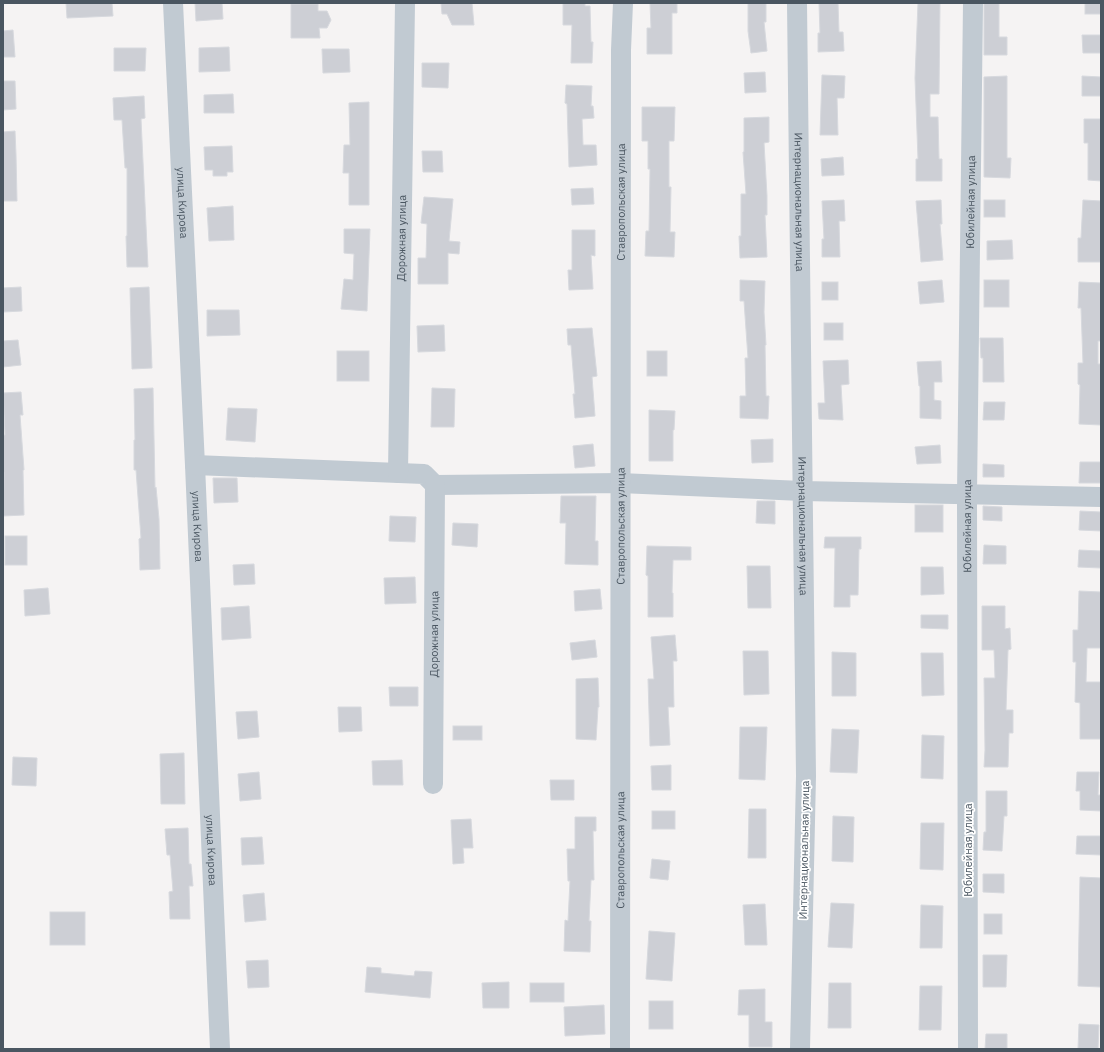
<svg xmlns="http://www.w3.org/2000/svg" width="1104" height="1052" font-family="'IBM Plex Sans',sans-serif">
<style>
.building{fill:#cdcfd5;stroke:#d7d9de}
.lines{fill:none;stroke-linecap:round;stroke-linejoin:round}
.minor{stroke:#c1cad2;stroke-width:20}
.labels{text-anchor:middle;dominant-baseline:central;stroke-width:3.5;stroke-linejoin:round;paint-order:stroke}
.street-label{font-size:11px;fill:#4a5661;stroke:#fff}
</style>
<rect width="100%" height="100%" fill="#f5f3f3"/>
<!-- building -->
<g class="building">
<path d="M 66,3 L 112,3 L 113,16 L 67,18 Z"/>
<path d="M 195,3 L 222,3 L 223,19 L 196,21 Z"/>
<path d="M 441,3 L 472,3 L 474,25 L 452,25 L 447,14 L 442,14 Z"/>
<path d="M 563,3 L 585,3 L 585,6 L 590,6 L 591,42 L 593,42 L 592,63 L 571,63 L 572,25 L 563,25 Z"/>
<path d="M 650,3 L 677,3 L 677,13 L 672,13 L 672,54 L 647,54 L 647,28 L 651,28 Z"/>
<path d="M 748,3 L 766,3 L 766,22 L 764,22 L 767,51 L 751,53 L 748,31 Z"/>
<path d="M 819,3 L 838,3 L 839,32 L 843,32 L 844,51 L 818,52 L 818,33 L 820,33 Z"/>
<path d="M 918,3 L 940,3 L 939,94 L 930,94 L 930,117 L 938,117 L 939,159 L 942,159 L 942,181 L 916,181 L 916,159 L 918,159 L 915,78 Z"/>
<path d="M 984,3 L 999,3 L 999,37 L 1007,37 L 1007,55 L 984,55 Z"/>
<rect x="1085" y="3" width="16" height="11"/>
<path d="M 291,4 L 318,4 L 318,11 L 327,11 L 331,20 L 327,28 L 319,28 L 320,38 L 291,38 Z"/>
<path d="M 13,30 L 15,57 L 3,57 L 3,31 Z"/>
<path d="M 1082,35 L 1101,35 L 1101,53 L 1083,53 Z"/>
<path d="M 229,47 L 230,71 L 199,72 L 199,48 Z"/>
<path d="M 114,48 L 146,48 L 145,71 L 114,71 Z"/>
<path d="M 322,49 L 349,49 L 350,72 L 323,73 Z"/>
<path d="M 422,63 L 449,63 L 448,88 L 422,87 Z"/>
<path d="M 765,72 L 766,92 L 745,93 L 744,73 Z"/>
<path d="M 822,75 L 845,76 L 844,98 L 837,98 L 838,135 L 820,135 Z"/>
<path d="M 1007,76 L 1007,158 L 1011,158 L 1010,178 L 984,177 L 984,77 Z"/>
<path d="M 1082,76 L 1101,77 L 1101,96 L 1082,96 Z"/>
<path d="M 3,81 L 15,81 L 16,109 L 3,110 Z"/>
<path d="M 566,85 L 592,86 L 591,106 L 593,106 L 594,118 L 582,119 L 583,145 L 596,145 L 597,165 L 569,167 L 567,104 L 565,103 Z"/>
<path d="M 233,94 L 234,113 L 204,113 L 204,95 Z"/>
<path d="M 144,96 L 145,118 L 141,119 L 148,267 L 127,267 L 126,236 L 127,236 L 127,168 L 125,168 L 122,120 L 114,120 L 113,98 Z"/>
<path d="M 369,102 L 369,205 L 349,205 L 349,173 L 343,173 L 344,145 L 350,145 L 349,103 Z"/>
<path d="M 642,107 L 675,107 L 674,141 L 669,141 L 669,187 L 671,187 L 670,232 L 675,232 L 674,257 L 645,256 L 646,231 L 649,231 L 650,169 L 648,169 L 648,141 L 642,141 Z"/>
<path d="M 769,117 L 769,142 L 764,143 L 767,196 L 767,215 L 765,215 L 767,257 L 740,258 L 739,236 L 741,236 L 741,194 L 746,194 L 743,152 L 744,152 L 744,118 Z"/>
<path d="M 1084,119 L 1101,119 L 1101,181 L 1088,180 L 1088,143 L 1084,143 Z"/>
<path d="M 15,131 L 16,155 L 17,201 L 3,201 L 3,132 Z"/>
<path d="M 232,146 L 233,172 L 227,172 L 227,176 L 213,176 L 213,170 L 205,170 L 204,147 Z"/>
<path d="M 422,151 L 442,151 L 443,172 L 423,172 Z"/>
<path d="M 843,157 L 844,175 L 822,176 L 821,159 Z"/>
<path d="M 593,188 L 594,204 L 572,205 L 571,189 Z"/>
<path d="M 424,197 L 453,199 L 449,241 L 460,242 L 459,254 L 448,253 L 448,284 L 418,284 L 418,258 L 426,258 L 427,224 L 421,223 Z"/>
<path d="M 844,200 L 845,221 L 839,221 L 840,257 L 822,257 L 822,239 L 824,239 L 822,201 Z"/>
<path d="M 941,200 L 942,224 L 940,224 L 943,260 L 921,262 L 916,201 Z"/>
<rect x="984" y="200" width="21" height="17"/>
<path d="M 1083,200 L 1101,201 L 1101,262 L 1078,262 L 1078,238 L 1081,238 Z"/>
<path d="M 233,206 L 234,240 L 209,241 L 207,208 Z"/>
<path d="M 344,229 L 370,229 L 367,311 L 341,309 L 344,279 L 353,280 L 354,254 L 344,253 Z"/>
<path d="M 572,230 L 595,230 L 595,256 L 591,255 L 593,289 L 569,290 L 568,270 L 572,270 Z"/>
<path d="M 1012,240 L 1013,259 L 987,260 L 987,241 Z"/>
<path d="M 740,280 L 765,281 L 764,312 L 766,345 L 765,345 L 766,396 L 769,396 L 768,419 L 740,418 L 740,396 L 746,396 L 745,358 L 748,358 L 744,301 L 740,301 Z"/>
<path d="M 942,280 L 944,302 L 920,304 L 918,282 Z"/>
<rect x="984" y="280" width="25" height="27"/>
<rect x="822" y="282" width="16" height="18"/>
<path d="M 1079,282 L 1101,283 L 1101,341 L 1098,341 L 1098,364 L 1101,364 L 1101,425 L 1079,424 L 1080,385 L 1078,384 L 1078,363 L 1083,363 L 1081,308 L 1078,308 Z"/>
<path d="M 21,287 L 22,311 L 3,312 L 3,288 Z"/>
<path d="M 149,287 L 152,368 L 132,369 L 130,288 Z"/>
<path d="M 207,310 L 239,310 L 240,335 L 207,336 Z"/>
<rect x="824" y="323" width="19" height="17"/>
<path d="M 444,325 L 445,351 L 418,352 L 417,326 Z"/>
<path d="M 592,328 L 597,376 L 592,377 L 595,416 L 575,418 L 573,394 L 575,394 L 571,345 L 568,345 L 567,329 Z"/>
<path d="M 980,338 L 1003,338 L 1004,382 L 983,382 L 983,358 L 981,358 Z"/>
<path d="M 18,340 L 21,365 L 3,367 L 3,341 Z"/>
<rect x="337" y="351" width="32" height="30"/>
<rect x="647" y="351" width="20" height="25"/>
<path d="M 848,360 L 849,384 L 841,385 L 843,420 L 819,419 L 818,403 L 825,403 L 823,361 Z"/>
<path d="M 941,361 L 942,382 L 934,382 L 934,400 L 941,401 L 941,419 L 920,418 L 920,386 L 919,386 L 917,362 Z"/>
<path d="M 153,388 L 155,488 L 156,487 L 159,519 L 160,569 L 140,570 L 139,539 L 141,538 L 136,470 L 134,470 L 134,440 L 135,440 L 134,389 Z"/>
<path d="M 432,388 L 455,389 L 454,427 L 431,427 Z"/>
<path d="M 21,392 L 23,415 L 20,415 L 24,470 L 23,470 L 24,515 L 3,516 L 4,472 L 3,472 L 3,435 L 5,435 L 3,393 Z"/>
<path d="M 984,402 L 1005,402 L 1004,420 L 983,420 Z"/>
<path d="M 228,408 L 257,409 L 255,442 L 226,440 Z"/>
<path d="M 649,410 L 675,411 L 674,430 L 673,430 L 673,461 L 649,461 Z"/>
<path d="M 773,439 L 773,462 L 752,463 L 751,440 Z"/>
<path d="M 593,444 L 595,466 L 575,468 L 573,446 Z"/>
<path d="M 940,445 L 941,463 L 917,464 L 915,447 Z"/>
<path d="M 1080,462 L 1101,462 L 1101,483 L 1079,483 Z"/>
<path d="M 983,464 L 1004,465 L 1004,477 L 983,477 Z"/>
<path d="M 213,478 L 237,478 L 238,502 L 214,503 Z"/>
<path d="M 561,496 L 596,496 L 595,541 L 598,541 L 598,565 L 565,564 L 566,523 L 560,523 Z"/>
<path d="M 757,501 L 775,501 L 775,524 L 756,523 Z"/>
<rect x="915" y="505" width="28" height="27"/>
<path d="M 983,506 L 1002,507 L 1002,521 L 983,520 Z"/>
<path d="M 1080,511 L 1101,512 L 1101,531 L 1079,530 Z"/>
<path d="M 390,516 L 416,517 L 415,542 L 389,541 Z"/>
<path d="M 453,523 L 478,524 L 477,547 L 452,545 Z"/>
<rect x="5" y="536" width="22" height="29"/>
<path d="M 825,537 L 861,537 L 861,549 L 859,549 L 858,595 L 850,595 L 850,607 L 834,607 L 835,548 L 824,548 Z"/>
<path d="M 984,545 L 1006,546 L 1006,564 L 983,564 Z"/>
<path d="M 647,546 L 691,547 L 691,560 L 673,560 L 672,593 L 673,593 L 673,617 L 648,617 L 648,576 L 646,575 Z"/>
<path d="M 1079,550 L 1101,551 L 1101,568 L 1078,567 Z"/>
<path d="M 254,564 L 255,584 L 234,585 L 233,565 Z"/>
<path d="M 747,566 L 770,566 L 771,608 L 748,608 Z"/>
<path d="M 921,567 L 943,567 L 944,594 L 921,595 Z"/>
<path d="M 415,577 L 416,603 L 385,604 L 384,578 Z"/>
<path d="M 48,588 L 50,614 L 25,616 L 24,590 Z"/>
<path d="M 600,589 L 602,609 L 575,611 L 574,591 Z"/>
<path d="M 1079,591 L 1101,592 L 1101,648 L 1087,648 L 1086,682 L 1101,682 L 1101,739 L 1080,739 L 1080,703 L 1075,702 L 1076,662 L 1073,662 L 1073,630 L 1078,630 Z"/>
<path d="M 249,606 L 251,638 L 222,640 L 221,608 Z"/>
<path d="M 982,606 L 1005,606 L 1005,629 L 1010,628 L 1011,649 L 1008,650 L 1006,710 L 1013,710 L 1013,733 L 1009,733 L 1008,767 L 984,767 L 985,750 L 984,678 L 995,678 L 994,650 L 982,650 Z"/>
<path d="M 921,615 L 948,615 L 948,629 L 921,628 Z"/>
<path d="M 675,635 L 677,661 L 673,661 L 674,707 L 668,707 L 670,745 L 650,746 L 648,679 L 654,679 L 651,637 Z"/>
<path d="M 595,640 L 597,657 L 572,660 L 570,643 Z"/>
<path d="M 743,651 L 768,651 L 769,694 L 744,695 Z"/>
<path d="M 832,652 L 856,653 L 856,696 L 832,696 Z"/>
<path d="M 921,653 L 943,653 L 944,695 L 922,696 Z"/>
<path d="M 598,678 L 599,707 L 598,707 L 596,740 L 576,739 L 576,679 Z"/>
<path d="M 389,687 L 418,687 L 418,706 L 390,706 Z"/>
<path d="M 338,707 L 361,707 L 362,731 L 339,732 Z"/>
<path d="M 257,711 L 259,737 L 238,739 L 236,712 Z"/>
<rect x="453" y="726" width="29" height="14"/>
<path d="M 740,727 L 767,727 L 765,780 L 739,779 Z"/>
<path d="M 832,729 L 859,730 L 857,773 L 830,772 Z"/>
<path d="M 922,735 L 944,736 L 943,779 L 921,778 Z"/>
<path d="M 184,753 L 185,804 L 161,804 L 160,754 Z"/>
<path d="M 13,757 L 37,758 L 36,786 L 12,785 Z"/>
<path d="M 402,760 L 403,785 L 373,785 L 372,761 Z"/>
<path d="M 671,765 L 671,790 L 652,790 L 651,766 Z"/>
<path d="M 259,772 L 261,799 L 240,801 L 238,774 Z"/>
<path d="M 1077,772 L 1099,772 L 1098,795 L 1101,795 L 1101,811 L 1080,810 L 1080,791 L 1076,791 Z"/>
<path d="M 550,780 L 574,780 L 574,800 L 551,800 Z"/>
<path d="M 986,791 L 1007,791 L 1007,816 L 1004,816 L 1002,851 L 983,850 L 984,832 L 986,832 Z"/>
<path d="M 749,809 L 766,809 L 766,858 L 748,858 Z"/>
<rect x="652" y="811" width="23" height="18"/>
<path d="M 833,816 L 854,817 L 853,862 L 832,861 Z"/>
<path d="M 575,817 L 596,817 L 596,831 L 593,831 L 594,880 L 591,880 L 589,921 L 591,921 L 590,952 L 564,951 L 565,920 L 568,921 L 570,881 L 568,881 L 567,849 L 575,849 Z"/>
<path d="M 471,819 L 473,848 L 463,848 L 464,863 L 453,864 L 451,820 Z"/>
<path d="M 921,823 L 944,823 L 943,870 L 920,869 Z"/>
<path d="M 188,828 L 189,864 L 191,864 L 193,886 L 189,886 L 190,919 L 170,919 L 169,892 L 173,891 L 170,855 L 167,855 L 165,829 Z"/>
<path d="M 1077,836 L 1101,836 L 1101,855 L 1076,854 Z"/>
<path d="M 262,837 L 264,864 L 242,865 L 241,838 Z"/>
<path d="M 652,859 L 670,861 L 668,880 L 650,878 Z"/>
<path d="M 983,874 L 1004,874 L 1004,893 L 983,892 Z"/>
<path d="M 1080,877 L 1101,878 L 1101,987 L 1078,986 Z"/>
<path d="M 264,893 L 266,920 L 245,922 L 243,895 Z"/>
<path d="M 831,903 L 854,904 L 852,948 L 828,947 Z"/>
<path d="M 765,904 L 767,945 L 745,945 L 743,905 Z"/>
<path d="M 921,905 L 943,906 L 942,948 L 920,948 Z"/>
<rect x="50" y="912" width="35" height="33"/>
<rect x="984" y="914" width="18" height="20"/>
<path d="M 649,931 L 675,933 L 672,981 L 646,979 Z"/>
<path d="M 983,955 L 1007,955 L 1006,987 L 983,987 Z"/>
<path d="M 268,960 L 269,987 L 248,988 L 246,961 Z"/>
<path d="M 367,967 L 381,968 L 381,973 L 414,976 L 415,971 L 432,972 L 430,998 L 365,992 Z"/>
<path d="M 509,982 L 509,1008 L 483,1008 L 482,983 Z"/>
<rect x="530" y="983" width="34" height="19"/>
<path d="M 829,983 L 851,983 L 851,1028 L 828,1028 Z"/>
<path d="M 920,986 L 942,986 L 941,1030 L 919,1030 Z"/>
<path d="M 765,989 L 765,1022 L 772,1022 L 772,1047 L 749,1047 L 749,1015 L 738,1015 L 739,990 Z"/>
<rect x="649" y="1001" width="24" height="28"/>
<path d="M 604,1005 L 605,1034 L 565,1036 L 564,1007 Z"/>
<path d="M 1079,1024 L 1099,1025 L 1098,1049 L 1078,1049 Z"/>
<path d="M 986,1034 L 1007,1034 L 1007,1049 L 985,1049 Z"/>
</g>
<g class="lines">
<!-- minor -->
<g class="minor">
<path id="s1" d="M 173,3 L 195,465 L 220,1049"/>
<path id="s2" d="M 797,3 L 806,776 L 800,1049"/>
<path d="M 195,465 L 424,474 L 435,485 L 620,483 L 802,491 L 1101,497"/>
<path id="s3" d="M 398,473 L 405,3"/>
<path id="s4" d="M 433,784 L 435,485"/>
<path id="s5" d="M 620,1049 L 621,50 L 623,3"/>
<path id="s6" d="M 968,1049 L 967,494 L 973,3"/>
</g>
</g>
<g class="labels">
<!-- street labels -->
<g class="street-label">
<text stroke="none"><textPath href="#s1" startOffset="200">улица Кирова</textPath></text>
<text stroke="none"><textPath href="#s5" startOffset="847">Ставропольская улица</textPath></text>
<text stroke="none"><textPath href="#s2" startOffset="199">Интернациональная улица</textPath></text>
<text stroke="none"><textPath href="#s6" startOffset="847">Юбилейная улица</textPath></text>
<text stroke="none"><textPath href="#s3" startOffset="235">Дорожная улица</textPath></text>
<text stroke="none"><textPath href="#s1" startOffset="524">улица Кирова</textPath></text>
<text stroke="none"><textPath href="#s5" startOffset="523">Ставропольская улица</textPath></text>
<text stroke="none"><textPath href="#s2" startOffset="523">Интернациональная улица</textPath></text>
<text stroke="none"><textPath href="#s6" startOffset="523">Юбилейная улица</textPath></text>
<text stroke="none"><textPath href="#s4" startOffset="150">Дорожная улица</textPath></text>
<text stroke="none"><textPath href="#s1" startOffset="848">улица Кирова</textPath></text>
<text stroke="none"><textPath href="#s5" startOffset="199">Ставропольская улица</textPath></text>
<text transform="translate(804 850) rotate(-89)">Интернациональная улица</text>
<text transform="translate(968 850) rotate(-90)">Юбилейная улица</text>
</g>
</g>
<!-- border -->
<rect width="1104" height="1052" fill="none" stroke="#4a5661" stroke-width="8"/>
</svg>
